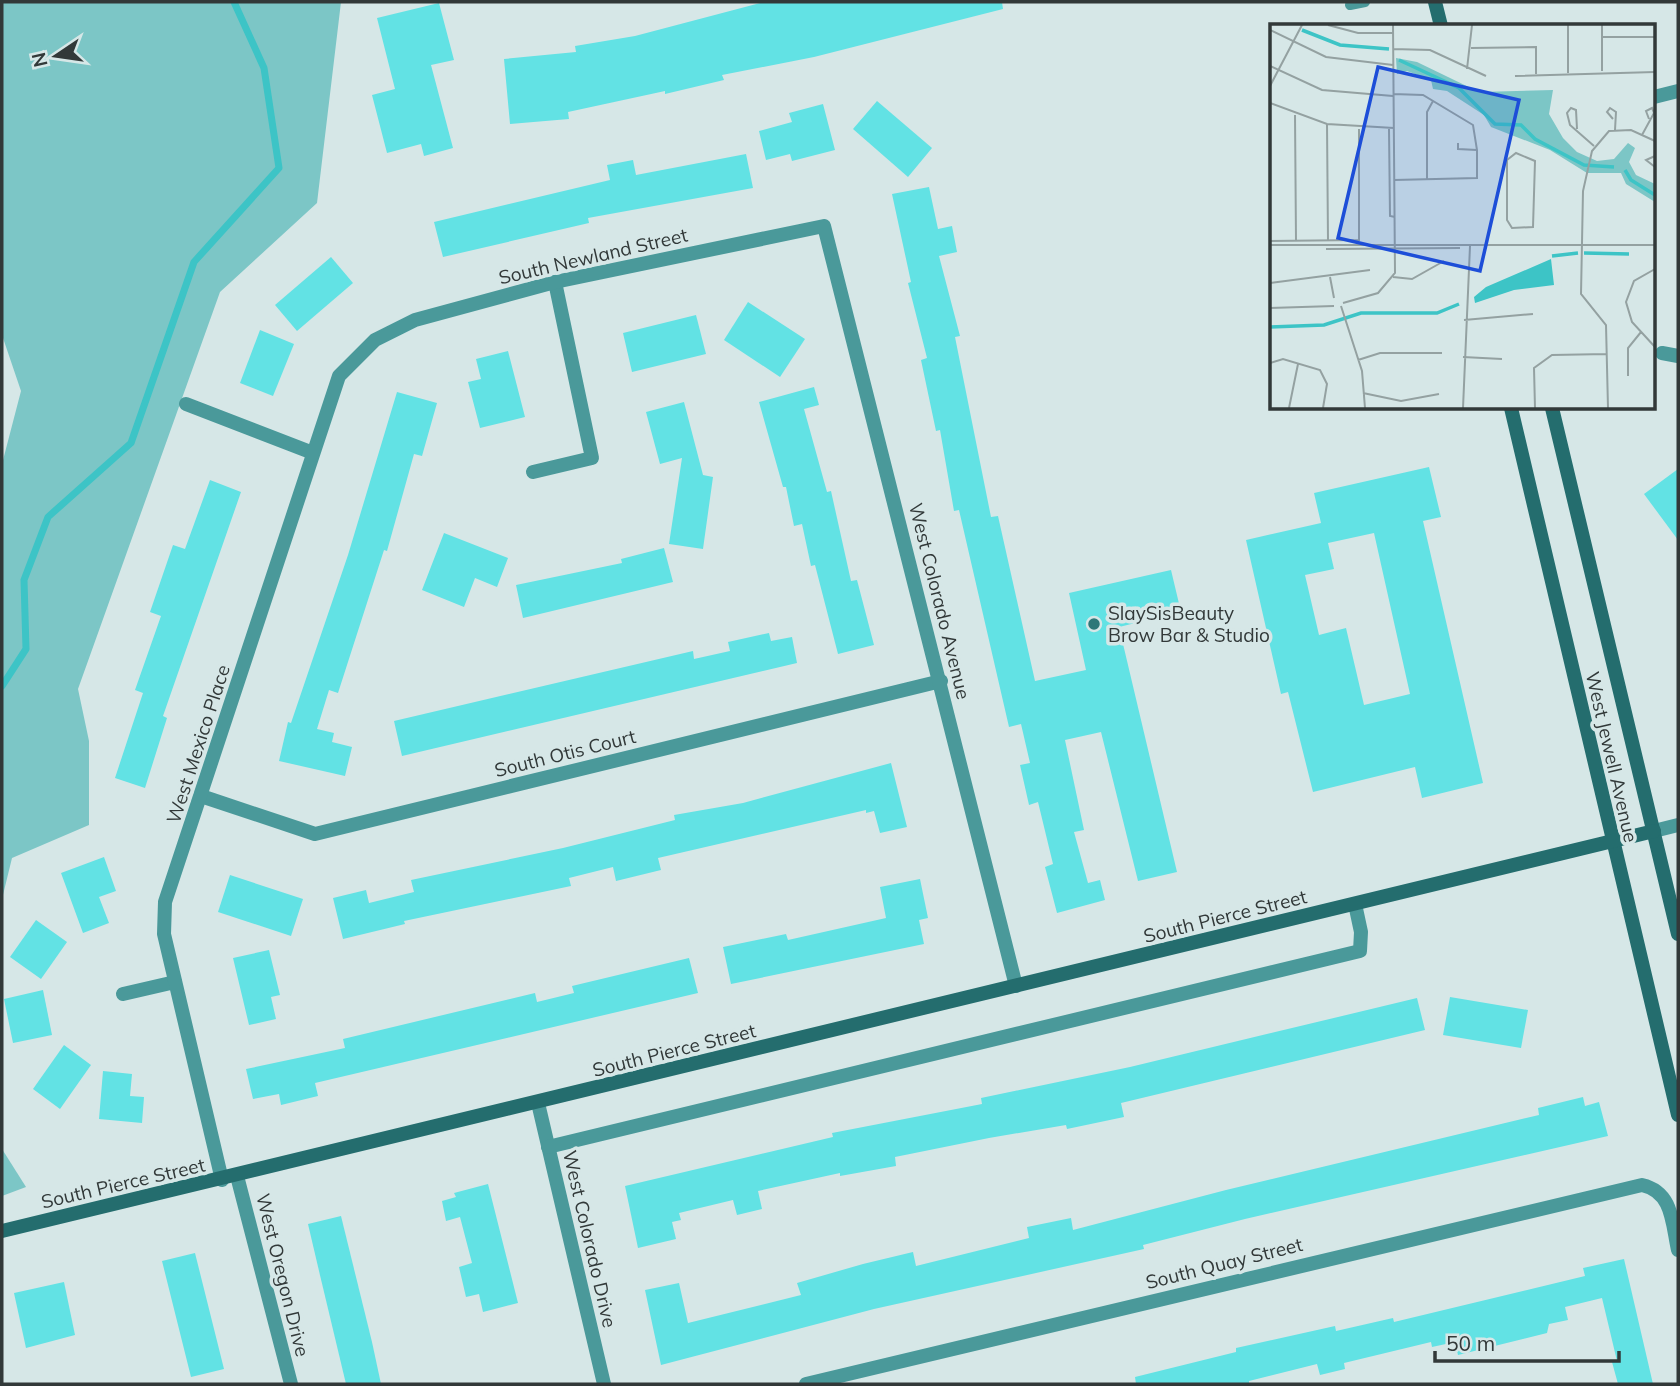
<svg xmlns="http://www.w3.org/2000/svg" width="1680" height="1386" font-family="Mulish,sans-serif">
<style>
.green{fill:#7cc6c6}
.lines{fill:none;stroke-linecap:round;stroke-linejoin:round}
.stream{stroke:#3dc4c6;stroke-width:7}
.building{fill:#62e2e4;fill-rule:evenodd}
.lane{stroke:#4a999a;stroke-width:10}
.street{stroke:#4a999a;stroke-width:14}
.secondary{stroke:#246d6e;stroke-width:14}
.poi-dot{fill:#2d7778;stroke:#d6e7e7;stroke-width:2.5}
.labels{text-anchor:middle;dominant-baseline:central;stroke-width:7;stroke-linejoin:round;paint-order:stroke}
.street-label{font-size:19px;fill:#323939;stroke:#d6e7e7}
.poi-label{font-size:19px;fill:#323939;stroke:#d6e7e7;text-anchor:start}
.inset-river{fill:none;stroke:#3dc4c6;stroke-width:3.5}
.inset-road{fill:none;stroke:#94a1a1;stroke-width:2}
.view{fill:#1d4ed8;fill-opacity:0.15;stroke:#1d4ed8;stroke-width:3.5}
.inset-edge{fill:none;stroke:#323939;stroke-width:3.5}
</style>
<rect width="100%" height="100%" fill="#d6e7e7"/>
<!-- green -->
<g class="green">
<path d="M 2,2 L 341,2 L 317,203 L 220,292 L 78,689 L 89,741 L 89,825 L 12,858 L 2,899 L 2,464 L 21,391 L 2,335 Z"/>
<path d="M 2,1149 L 26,1187 L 2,1196 Z"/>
</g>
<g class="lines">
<!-- stream -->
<path class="stream" d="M 2,686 L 26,649 L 24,580 L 48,517 L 131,443 L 194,262 L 279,168 L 264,68 L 234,2"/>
</g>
<!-- building -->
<g class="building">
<path d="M 764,2 L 1002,2 L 1003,9 L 814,57 L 722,75 L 724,80 L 665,94 L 665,91 L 568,112 L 569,119 L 510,124 L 504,59 L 576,52 L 575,46 L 635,36 Z"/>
<path d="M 439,3 L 454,60 L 431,65 L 453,148 L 424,156 L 421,144 L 387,153 L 372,95 L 395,89 L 377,18 Z"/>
<path d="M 877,101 L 932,148 L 908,177 L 853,129 Z"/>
<path d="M 823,104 L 835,150 L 792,161 L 790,154 L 766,160 L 759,131 L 792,122 L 789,113 Z"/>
<path d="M 746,154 L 753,188 L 588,218 L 589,223 L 443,257 L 434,222 L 610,180 L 607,165 L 633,160 L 636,175 Z"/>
<path d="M 929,187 L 938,229 L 952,226 L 957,252 L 939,256 L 960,336 L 955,337 L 991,517 L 998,516 L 1035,681 L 1086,670 L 1069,593 L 1171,570 L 1181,612 L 1119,627 L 1177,872 L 1138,881 L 1101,732 L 1065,740 L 1084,830 L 1074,832 L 1088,883 L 1100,880 L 1105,900 L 1057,913 L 1045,867 L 1053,864 L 1038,802 L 1029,805 L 1020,765 L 1030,763 L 1021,724 L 1009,727 L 959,510 L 954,511 L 940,430 L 936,431 L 921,360 L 927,358 L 908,283 L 911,282 L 892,194 Z"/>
<path d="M 331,257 L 353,283 L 297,331 L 275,305 Z"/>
<path d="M 748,302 L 805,339 L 780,377 L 724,340 Z"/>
<path d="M 696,315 L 706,354 L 632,372 L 623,333 Z"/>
<path d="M 260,330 L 294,344 L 273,396 L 240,383 Z"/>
<path d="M 508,351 L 525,417 L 480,428 L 468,382 L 481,379 L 476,359 Z"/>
<path d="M 814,387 L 819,405 L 804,409 L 827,492 L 831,491 L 851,581 L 857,580 L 874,645 L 838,654 L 815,565 L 811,566 L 802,524 L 794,526 L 786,487 L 783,487 L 759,402 Z"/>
<path d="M 397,392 L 437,403 L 422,456 L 414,454 L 387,551 L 384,550 L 338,693 L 329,690 L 317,729 L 334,733 L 332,742 L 352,747 L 345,776 L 279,761 L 288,722 L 291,723 L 348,555 Z"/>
<path d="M 684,402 L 703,475 L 713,477 L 703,549 L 669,544 L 682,458 L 660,464 L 646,412 Z"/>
<path d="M 1429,467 L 1441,517 L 1423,521 L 1483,783 L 1422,798 L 1415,767 L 1313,792 L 1288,692 L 1281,694 L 1246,540 L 1321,523 L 1314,493 ZM 1374,533 L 1410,694 L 1364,705 L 1346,628 L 1319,635 L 1305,575 L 1334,569 L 1328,543 Z"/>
<path d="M 1678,469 L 1678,540 L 1644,494 Z"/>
<path d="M 210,480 L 241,492 L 163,716 L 167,718 L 145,788 L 115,778 L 143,693 L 135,690 L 161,616 L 150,612 L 173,545 L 185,549 Z"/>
<path d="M 444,533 L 508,558 L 497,587 L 475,578 L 464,607 L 422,590 Z"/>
<path d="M 664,548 L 673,582 L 523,618 L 516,585 L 622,563 L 621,559 Z"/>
<path d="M 769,633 L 771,641 L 792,637 L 797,663 L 402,756 L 394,721 L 693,651 L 694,659 L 730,651 L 728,642 Z"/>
<path d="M 891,763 L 907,827 L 880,833 L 874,811 L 866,813 L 866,810 L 658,858 L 661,870 L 616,881 L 613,867 L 569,878 L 571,886 L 404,921 L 405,924 L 343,939 L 333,898 L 366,890 L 369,903 L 414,892 L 411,880 L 563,848 L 675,820 L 674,815 L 743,803 Z"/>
<path d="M 104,857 L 116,891 L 99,897 L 109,923 L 83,933 L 61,873 Z"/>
<path d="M 230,875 L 303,899 L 291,936 L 218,912 Z"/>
<path d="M 920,879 L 928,918 L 919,920 L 924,944 L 731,984 L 723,947 L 786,934 L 788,940 L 886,918 L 880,887 Z"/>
<path d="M 36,920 L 67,942 L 41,979 L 10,957 Z"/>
<path d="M 269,950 L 280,995 L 271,997 L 276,1019 L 249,1025 L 233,958 Z"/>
<path d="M 689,958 L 698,993 L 315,1083 L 318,1096 L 281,1105 L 279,1094 L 253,1099 L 246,1069 L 345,1048 L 343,1039 L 535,993 L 537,1002 L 574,993 L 572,986 Z"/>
<path d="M 43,990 L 52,1035 L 13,1043 L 4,999 Z"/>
<path d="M 1450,997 L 1528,1010 L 1521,1048 L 1443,1035 Z"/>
<path d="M 1417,998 L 1425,1030 L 1121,1103 L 1124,1117 L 1067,1129 L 1066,1125 L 989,1138 L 895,1157 L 896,1166 L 840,1176 L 840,1173 L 758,1191 L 762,1209 L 737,1215 L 733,1200 L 679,1213 L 681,1220 L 672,1222 L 676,1239 L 638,1248 L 625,1186 L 833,1137 L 832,1133 L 982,1104 L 981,1098 L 1130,1067 Z"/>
<path d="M 64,1045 L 91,1065 L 60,1109 L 33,1089 Z"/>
<path d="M 103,1071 L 132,1074 L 130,1096 L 144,1097 L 142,1123 L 99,1119 Z"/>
<path d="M 1583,1097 L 1585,1106 L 1599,1102 L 1608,1136 L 1245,1219 L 1143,1245 L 1144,1249 L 874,1309 L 661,1365 L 645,1290 L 679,1283 L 688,1323 L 801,1295 L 797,1283 L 863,1264 L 913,1252 L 916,1266 L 1029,1238 L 1027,1227 L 1071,1218 L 1073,1230 L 1226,1190 L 1539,1115 L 1538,1108 Z"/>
<path d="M 488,1184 L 518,1303 L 483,1312 L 479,1294 L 466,1297 L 459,1267 L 472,1263 L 460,1217 L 446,1221 L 442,1201 L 456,1197 L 454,1193 Z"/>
<path d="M 341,1216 L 372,1342 L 381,1384 L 346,1384 L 319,1271 L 308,1224 Z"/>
<path d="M 195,1253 L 224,1369 L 191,1377 L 162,1261 Z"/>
<path d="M 1624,1259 L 1653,1384 L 1618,1384 L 1612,1362 L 1617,1361 L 1602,1298 L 1565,1307 L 1568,1320 L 1549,1324 L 1547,1333 L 1458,1355 L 1455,1342 L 1432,1347 L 1431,1342 L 1344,1363 L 1345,1369 L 1320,1375 L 1317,1364 L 1249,1381 L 1249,1384 L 1136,1384 L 1135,1377 L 1236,1352 L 1236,1348 L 1335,1326 L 1336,1331 L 1393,1318 L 1394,1322 L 1585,1276 L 1583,1268 Z"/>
<path d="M 64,1282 L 75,1335 L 26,1348 L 14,1293 Z"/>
</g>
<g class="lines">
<!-- lane -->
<path class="lane" d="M 1350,5 L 1365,2"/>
<!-- street -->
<g class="street">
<path d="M 1654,97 L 1678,91"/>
<path d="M 1662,353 L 1678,356"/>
<path d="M 186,404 L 313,453"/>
<path d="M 533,472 L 592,458 L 555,282"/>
<path d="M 201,796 L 315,834 L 941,681"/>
<path d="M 1654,831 L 1678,825"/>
<path d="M 123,994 L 175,982"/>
<path d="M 538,1103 L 604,1384"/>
<path d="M 548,1147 L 1360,951 L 1361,932 L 1355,904"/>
<path d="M 237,1176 L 291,1384"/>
<path d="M 222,1180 L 164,934 L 165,902 L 339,376 L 375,340 L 415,320 L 555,282 L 824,226 L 1016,986"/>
<path d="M 806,1384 L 1642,1185 C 1673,1192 1672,1223 1678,1250"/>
</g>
<!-- secondary -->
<g class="secondary">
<path d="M 1435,2 L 1441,26"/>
<path d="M 1511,408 L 1678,1115"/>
<path d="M 1552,408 L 1678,934"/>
<path d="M 2,1231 L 1654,831"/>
</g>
</g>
<!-- markers -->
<circle class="poi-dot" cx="1094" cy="624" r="7"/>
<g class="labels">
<!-- street labels -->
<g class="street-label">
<text transform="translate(593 256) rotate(-13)">South Newland Street</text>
<text transform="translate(940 601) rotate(76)">West Colorado Avenue</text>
<text transform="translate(198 744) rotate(-72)">West Mexico Place</text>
<text transform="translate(565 753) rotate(-14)">South Otis Court</text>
<text transform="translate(1612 757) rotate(77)">West Jewell Avenue</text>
<text transform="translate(1225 916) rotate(-14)">South Pierce Street</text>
<text transform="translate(674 1050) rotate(-14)">South Pierce Street</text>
<text transform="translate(123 1183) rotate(-13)">South Pierce Street</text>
<text transform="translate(590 1239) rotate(77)">West Colorado Drive</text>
<text transform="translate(1224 1263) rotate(-14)">South Quay Street</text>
<text transform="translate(283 1275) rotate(76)">West Oregon Drive</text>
</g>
<!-- poi labels -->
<g class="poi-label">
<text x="1108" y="613">SlaySisBeauty<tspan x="1108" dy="22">Brow Bar &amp; Studio</tspan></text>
</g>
</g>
<!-- overview -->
<g transform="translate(1270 24)">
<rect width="385" height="385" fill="#d6e7e7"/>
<path d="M 126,34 L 147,38 L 209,68 L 283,66 L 279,90 L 293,114 L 307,128 L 327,137 L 344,135 L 358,119 L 365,124 L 359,138 L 366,151 L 385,160 L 385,178 L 356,160 L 351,149 L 317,149 L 280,126 L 221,103 L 214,91 L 177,67 L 163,65 L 161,56 L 137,47 L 127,50 Z" fill="#7cc6c6"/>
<path d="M 281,235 L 284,261 L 244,266 L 205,279 L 204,273 L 216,263 Z" fill="#3dc4c6"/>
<path class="inset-river" d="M 32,6 L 70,21 L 119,25M 129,36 L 189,64 L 225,100 L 251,101 L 265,115 L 314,141 L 344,143M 355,146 L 361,156 L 385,171M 314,229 L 359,230M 282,232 L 308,229M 0,303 L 54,301 L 91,289 L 167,289 L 189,280"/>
<path class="inset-road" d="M 58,1 L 88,9 L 123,9M 332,1 L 332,47M 0,6 L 56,33 L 123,41M 332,13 L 385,13M 201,24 L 266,23 L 266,50M 123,25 L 160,26 L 216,52M 0,42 L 52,66 L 123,72M 197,45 L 202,1M 298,49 L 298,1M 245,52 L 385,48M 0,62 L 32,1M 123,70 L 153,71 L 203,101 L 207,126 L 207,154 L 124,156M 0,79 L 57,100 L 124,104M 25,91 L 26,217M 343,95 L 337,88 L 340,84 L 346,88 L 345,106M 57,100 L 58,217M 119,105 L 120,192 L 125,193M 307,105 L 306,86 L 301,84 L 297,89 L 300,101 L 324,122M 372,111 L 384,89 L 382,84 L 376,87 L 379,95M 188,119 L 188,125 L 207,126M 246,129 L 265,137 L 263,203 L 242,204 L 237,196 L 237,136 ZM 385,132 L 376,136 L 385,143M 157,156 L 157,88 L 163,77M 0,217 L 89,216 L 89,105M 0,221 L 385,221M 56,225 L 190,224M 385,245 L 364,257 L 356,278 L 362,298 L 385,323M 60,253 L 64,274M 123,253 L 142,255 L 174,237M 0,259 L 100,246M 73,279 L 108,269 L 125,249 L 123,1M 71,282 L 92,347 L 95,384M 0,284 L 64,282M 194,296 L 263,290M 193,333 L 232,335M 88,336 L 110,329 L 172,329M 0,339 L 13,335 L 50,346 L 57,360 L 53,384M 358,352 L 358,324 L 371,308M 93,369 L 131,377 L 169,370M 19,384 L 28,340M 193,384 L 200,222M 265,384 L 264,344 L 282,331 L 337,330M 338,384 L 336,301 L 311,270 L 313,167 L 322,127 L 339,107 L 361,106 L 385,117"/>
<path class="view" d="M 108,43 L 249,76 L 210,247 L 68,214 Z"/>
<rect width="385" height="385" class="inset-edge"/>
</g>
<!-- border -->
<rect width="1680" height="1386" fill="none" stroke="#323939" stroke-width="7"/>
<!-- north arrow -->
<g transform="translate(56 56) rotate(257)" stroke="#d6e7e7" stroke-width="5" paint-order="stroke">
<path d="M0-5L12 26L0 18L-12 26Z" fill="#323939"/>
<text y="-10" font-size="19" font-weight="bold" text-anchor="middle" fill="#323939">N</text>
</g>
<!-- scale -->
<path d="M1435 1351v10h184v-10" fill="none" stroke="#323939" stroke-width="3.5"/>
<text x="1446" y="1351" font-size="21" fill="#323939" stroke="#d6e7e7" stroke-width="5" paint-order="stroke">50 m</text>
</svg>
